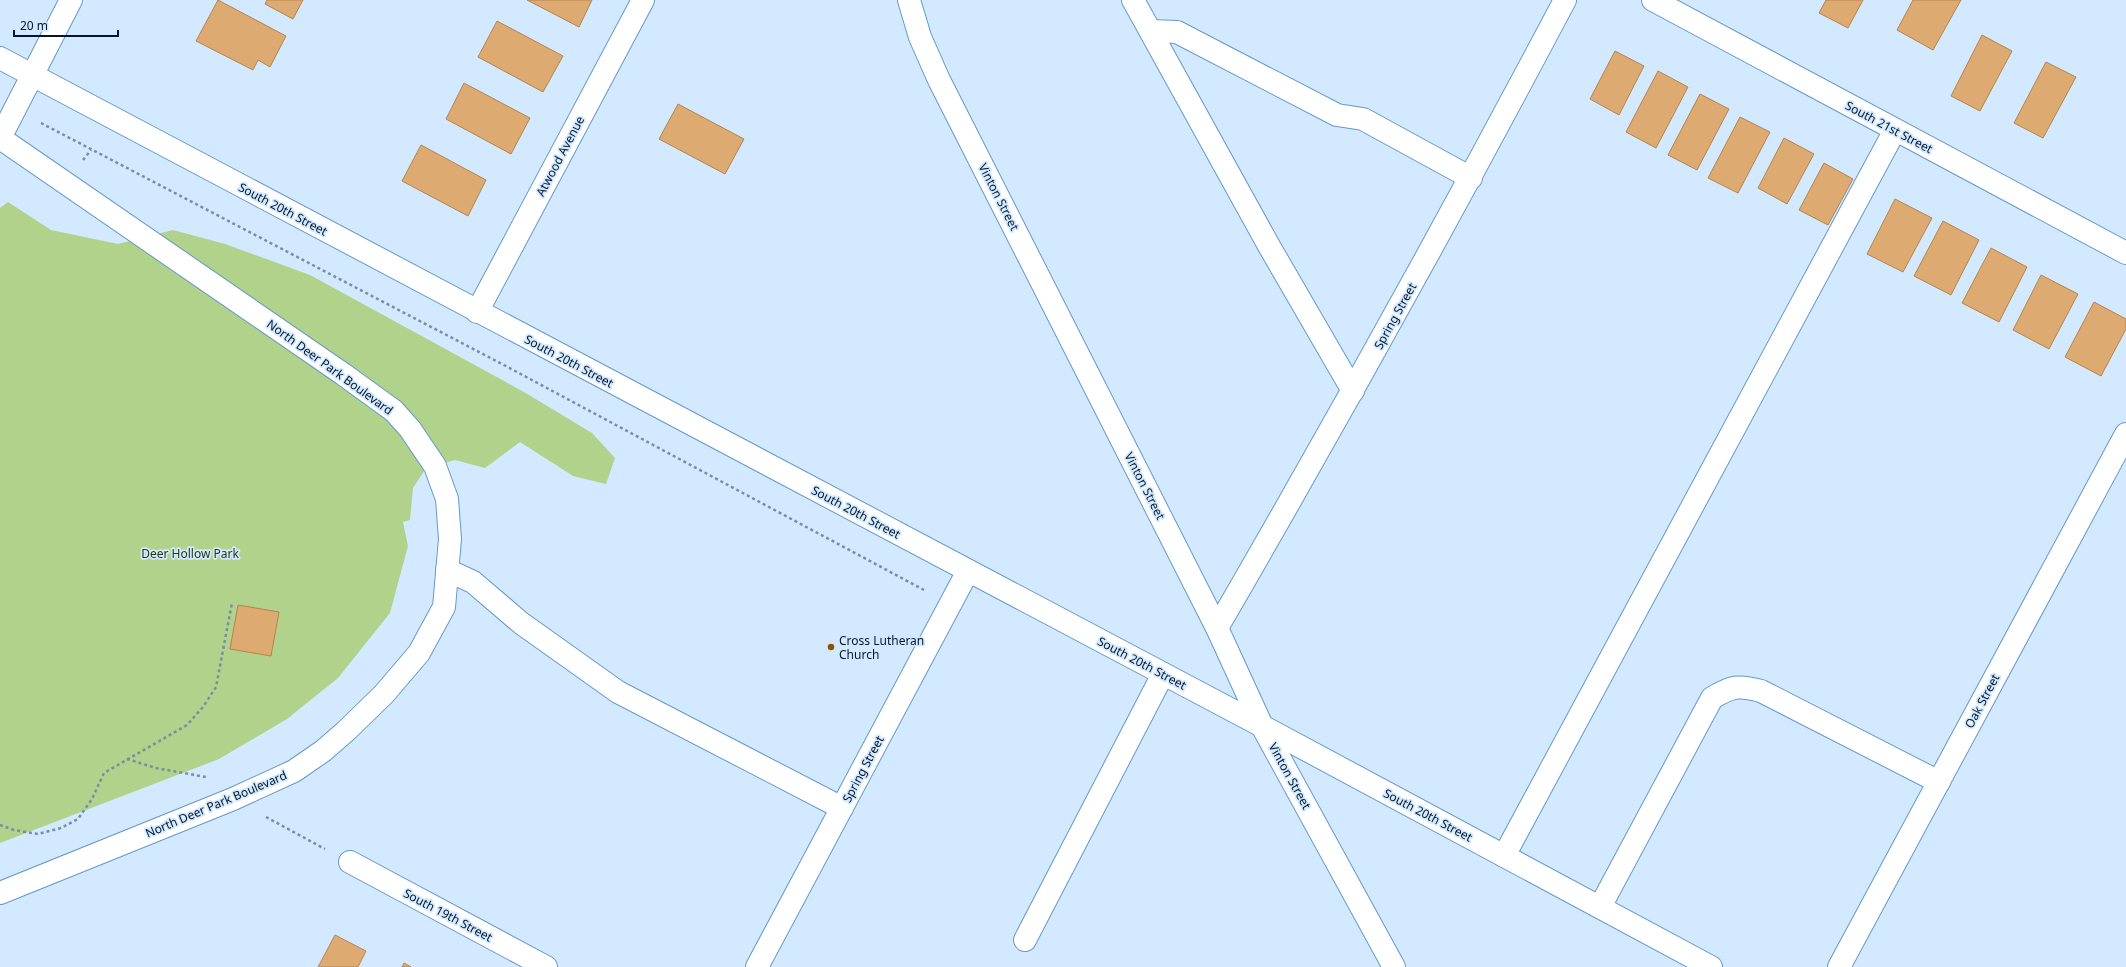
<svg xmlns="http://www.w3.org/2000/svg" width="2126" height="967" font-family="'Noto Sans',sans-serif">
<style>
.green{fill:#b1d28b}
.building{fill:#ddaa72;stroke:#b5844c}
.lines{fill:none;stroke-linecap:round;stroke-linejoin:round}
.minor-casing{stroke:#6499cb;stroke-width:24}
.major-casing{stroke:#6499cb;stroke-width:24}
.path{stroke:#798ea2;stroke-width:2.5;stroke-dasharray:3 3;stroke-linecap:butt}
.minor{stroke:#fff;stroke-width:22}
.major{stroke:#fff;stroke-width:22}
.poi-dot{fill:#895501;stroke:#d3e9ff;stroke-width:1.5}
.labels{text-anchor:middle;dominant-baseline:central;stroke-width:3.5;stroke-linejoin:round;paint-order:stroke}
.street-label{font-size:12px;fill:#03172a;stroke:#d3e9ff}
.park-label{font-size:12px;fill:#26360f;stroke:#d3e9ff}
.poi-label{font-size:12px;fill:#03172a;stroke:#d3e9ff;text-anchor:start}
</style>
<rect width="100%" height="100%" fill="#d3e9ff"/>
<!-- green -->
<path class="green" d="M 8,202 L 51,230 L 118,244 L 173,230 L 225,244 L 310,275 L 524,392 L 592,433 L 615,458 L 606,484 L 573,476 L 520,442 L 485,468 L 455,460 L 426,468 L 413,488 L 410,520 L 403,522 L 408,546 L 390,613 L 338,678 L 287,719 L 219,759 L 0,843 L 0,208 Z"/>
<!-- building -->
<g class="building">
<path d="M 218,0 L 286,36 L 270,67 L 258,60 L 253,70 L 196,41 Z"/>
<path d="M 267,0 L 303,0 L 293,19 L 265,4 Z"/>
<path d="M 527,0 L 592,0 L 579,27 Z"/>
<path d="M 1826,0 L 1863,0 L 1848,28 L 1819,13 Z"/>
<path d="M 1913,0 L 1961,0 L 1933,50 L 1897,30 Z"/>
<path d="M 497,21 L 563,56 L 543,92 L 478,57 Z"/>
<path d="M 1982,35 L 2012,51 L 1980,111 L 1951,96 Z"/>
<path d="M 1615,51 L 1644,66 L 1619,115 L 1590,99 Z"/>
<path d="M 2046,62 L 2076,77 L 2043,138 L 2014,123 Z"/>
<path d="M 1658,71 L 1688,87 L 1656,148 L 1626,132 Z"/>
<path d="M 464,83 L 530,118 L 511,154 L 446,119 Z"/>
<path d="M 1700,94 L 1729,109 L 1697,170 L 1668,155 Z"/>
<path d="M 678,104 L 744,139 L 725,174 L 659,139 Z"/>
<path d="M 1740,117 L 1770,132 L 1738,193 L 1708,178 Z"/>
<path d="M 1784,138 L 1814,154 L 1787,204 L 1758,188 Z"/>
<path d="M 421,145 L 486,180 L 468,216 L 402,181 Z"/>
<path d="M 1824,163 L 1853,179 L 1828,225 L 1799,210 Z"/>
<path d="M 1895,199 L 1932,218 L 1903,272 L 1867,254 Z"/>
<path d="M 1943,221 L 1979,240 L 1951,295 L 1914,276 Z"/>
<path d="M 1991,248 L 2027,267 L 1999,322 L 1962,303 Z"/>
<path d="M 2041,275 L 2078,294 L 2049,349 L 2013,330 Z"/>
<path d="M 2094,302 L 2126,319 L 2126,329 L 2101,376 L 2065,357 Z"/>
<path d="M 238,605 L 279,612 L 271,656 L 230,649 Z"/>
<path d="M 335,935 L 366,951 L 358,967 L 318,967 Z"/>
<path d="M 404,963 L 411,967 L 402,967 Z"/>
</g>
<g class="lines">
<!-- minor casing -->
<g class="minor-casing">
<g id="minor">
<path d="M 1133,0 L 1269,246 L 1353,391"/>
<path d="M 1653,0 L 2126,253"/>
<path d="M 1151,31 L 1177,32 L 1337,115 L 1363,119 L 1471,178"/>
<path d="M 0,58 L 1262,726 L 1711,967"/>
<path d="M 0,138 L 71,0"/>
<path d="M 477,312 L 643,0"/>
<path d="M 447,570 L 473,582 L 521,623 L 618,692 L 842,808"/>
<path d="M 1217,628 C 1337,421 1453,212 1565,0"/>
<path d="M 1504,856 L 1895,130"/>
<path d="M 350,862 L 546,967"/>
<path d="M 0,893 L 233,799 L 294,771 L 323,751 L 346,731 L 384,694 L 419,653 L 444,607 L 450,539 L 447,499 L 435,466 L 410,429 L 394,411 L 343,374 L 0,138"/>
<path d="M 1600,907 L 1712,698 C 1732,686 1738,685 1761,691 L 1939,782"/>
<path d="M 1025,940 L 1163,674"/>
<path d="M 757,967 L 968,571"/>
<path d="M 1839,967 L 2126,434"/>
</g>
</g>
<!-- major casing -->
<g class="major-casing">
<path id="major" d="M 909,0 L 920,37 L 939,80 L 1217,628 L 1262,726 L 1394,967"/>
</g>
<!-- path -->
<g class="path">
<path d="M 41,123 L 502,364 L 924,590"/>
<path d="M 83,160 L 91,150"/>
<path d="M 127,759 L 156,768 L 206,777"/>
<path d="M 266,817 L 325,849"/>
<path d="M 0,825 L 14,830 L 38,834 L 61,828 L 78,819 L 92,799 L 104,773 L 187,725 L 203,707 L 216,687 L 232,603"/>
</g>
<!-- minor -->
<use href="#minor" class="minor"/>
<!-- major -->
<use href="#major" class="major"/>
</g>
<!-- markers -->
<circle class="poi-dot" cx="831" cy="647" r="4"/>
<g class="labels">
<!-- street labels -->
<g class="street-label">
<text transform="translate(1889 127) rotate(28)">South 21st Street</text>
<text transform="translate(560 156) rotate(-62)">Atwood Avenue</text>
<text transform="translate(999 197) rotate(63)">Vinton Street</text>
<text transform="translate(283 209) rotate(28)">South 20th Street</text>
<text transform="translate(1395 316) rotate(-61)">Spring Street</text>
<text transform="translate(569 361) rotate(28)">South 20th Street</text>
<text transform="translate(330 367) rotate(36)">North Deer Park Boulevard</text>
<text transform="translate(1145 486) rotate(63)">Vinton Street</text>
<text transform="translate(856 512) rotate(28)">South 20th Street</text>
<text transform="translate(1142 663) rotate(28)">South 20th Street</text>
<text transform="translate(1982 701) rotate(-62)">Oak Street</text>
<text transform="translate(863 769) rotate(-62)">Spring Street</text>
<text transform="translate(1290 776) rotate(61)">Vinton Street</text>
<text transform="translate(216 804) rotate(-23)">North Deer Park Boulevard</text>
<text transform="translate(1428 815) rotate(28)">South 20th Street</text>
<text transform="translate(448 915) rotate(28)">South 19th Street</text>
</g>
<!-- park labels -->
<g class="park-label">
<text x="190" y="553">Deer Hollow Park</text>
</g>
<!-- poi labels -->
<g class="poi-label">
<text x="839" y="640">Cross Lutheran<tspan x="839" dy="14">Church</tspan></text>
</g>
</g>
<!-- scale -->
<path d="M14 30v6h104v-6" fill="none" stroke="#03172a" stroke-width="2"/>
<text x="20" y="30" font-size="12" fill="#03172a" stroke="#d3e9ff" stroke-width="3" paint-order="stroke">20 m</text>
</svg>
